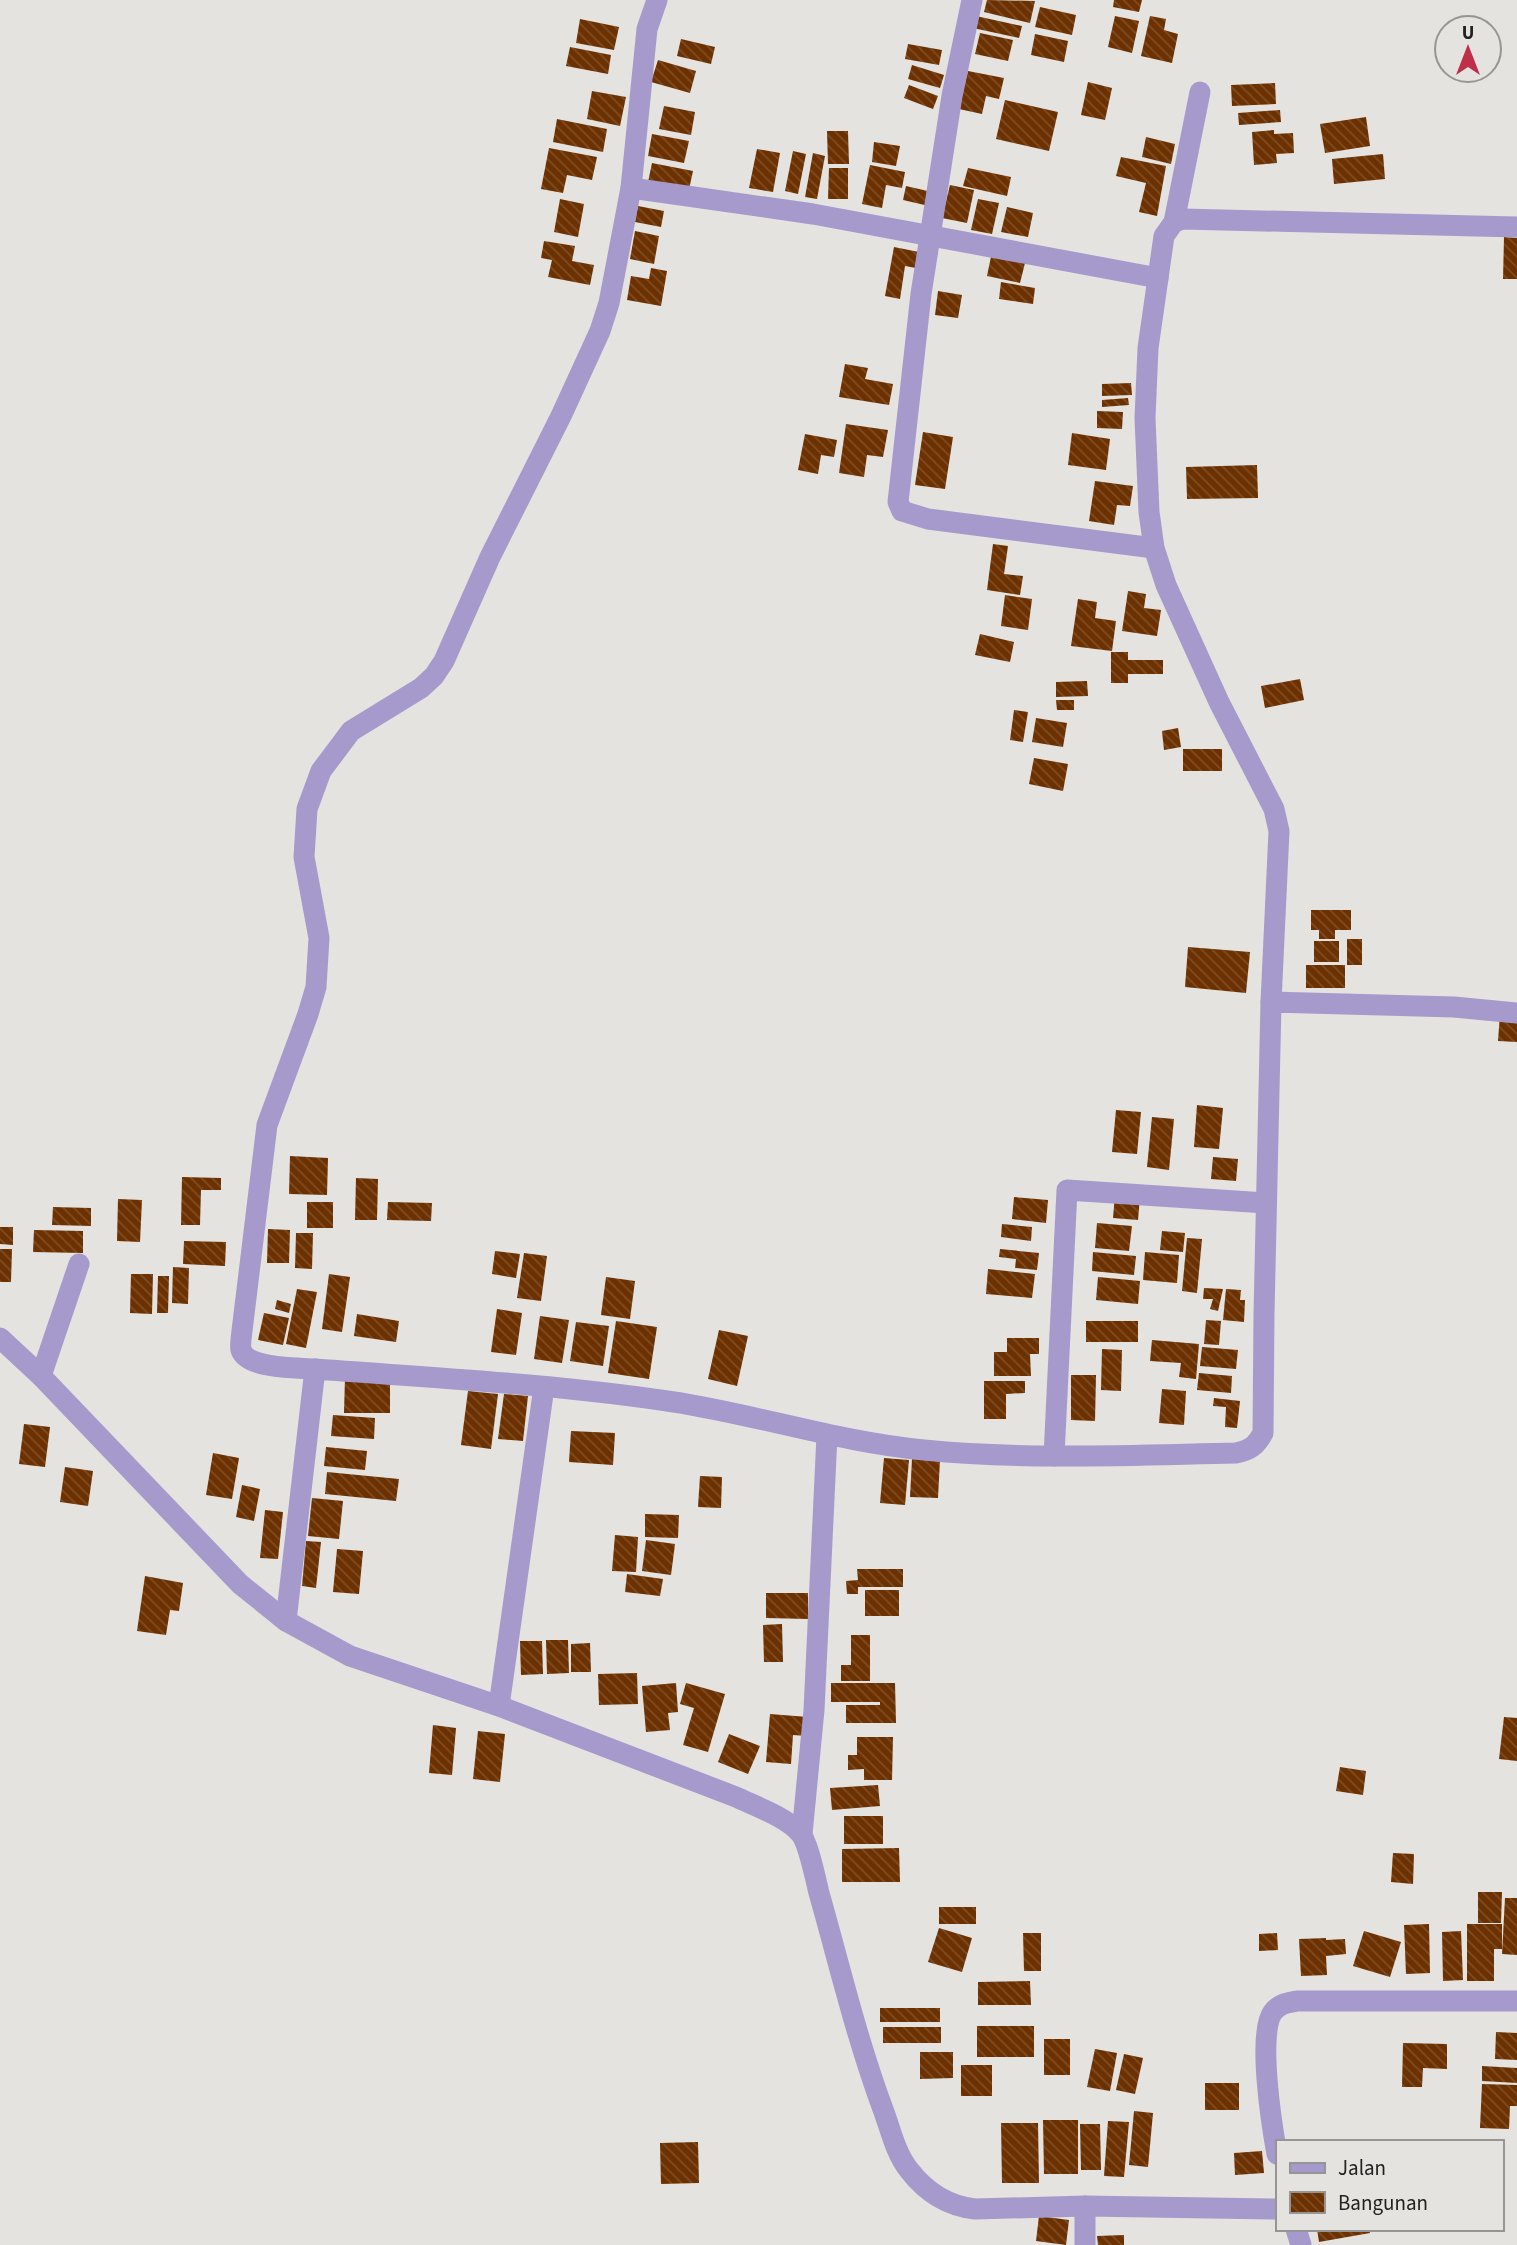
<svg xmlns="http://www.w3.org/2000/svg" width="1517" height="2245" font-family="'Source Sans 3',sans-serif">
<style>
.building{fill:url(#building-back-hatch)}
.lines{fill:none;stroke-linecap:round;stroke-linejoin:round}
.minor{stroke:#a69acc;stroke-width:21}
</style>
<defs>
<pattern id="building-back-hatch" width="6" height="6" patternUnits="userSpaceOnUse" patternTransform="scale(1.75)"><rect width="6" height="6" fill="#6d3100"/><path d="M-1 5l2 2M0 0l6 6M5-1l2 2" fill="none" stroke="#7d4d26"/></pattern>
</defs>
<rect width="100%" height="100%" fill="#e4e3e0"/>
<!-- building -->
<g class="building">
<path d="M 987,0 L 1035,1 L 1030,23 L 984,12 Z"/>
<path d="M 1114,0 L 1142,0 L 1139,12 L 1113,7 Z"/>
<path d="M 1040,7 L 1076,15 L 1072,35 L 1035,27 Z"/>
<path d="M 976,16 L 1022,26 L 1019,38 L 973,28 Z"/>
<path d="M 1115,16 L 1139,21 L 1132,53 L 1108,47 Z"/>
<path d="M 1150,16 L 1166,19 L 1164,30 L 1178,34 L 1172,63 L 1141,56 Z"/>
<path d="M 580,19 L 619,27 L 614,50 L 576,43 Z"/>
<path d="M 980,33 L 1013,40 L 1008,61 L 975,54 Z"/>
<path d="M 1035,34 L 1068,41 L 1064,62 L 1031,55 Z"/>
<path d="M 681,39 L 715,47 L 711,64 L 677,56 Z"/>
<path d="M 908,44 L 942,50 L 939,65 L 905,59 Z"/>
<path d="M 570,47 L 611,55 L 608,74 L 566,66 Z"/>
<path d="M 658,60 L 696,71 L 690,93 L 651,82 Z"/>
<path d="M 912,65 L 944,75 L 940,88 L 908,79 Z"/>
<path d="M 968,71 L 1004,78 L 999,99 L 986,96 L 982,114 L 959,109 Z"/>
<path d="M 1088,82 L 1112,88 L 1105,120 L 1081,115 Z"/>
<path d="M 1275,83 L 1276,104 L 1232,106 L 1231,85 Z"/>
<path d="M 909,85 L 938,96 L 933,109 L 904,98 Z"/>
<path d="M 592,91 L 626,97 L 620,126 L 587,119 Z"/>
<path d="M 1005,100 L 1058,112 L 1049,151 L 996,139 Z"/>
<path d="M 664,106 L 695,112 L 691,135 L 659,129 Z"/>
<path d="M 1280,110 L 1281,122 L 1239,125 L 1238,113 Z"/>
<path d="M 1366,117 L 1370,146 L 1325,153 L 1320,124 Z"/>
<path d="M 557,119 L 607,129 L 603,152 L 553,142 Z"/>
<path d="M 1274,130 L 1274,134 L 1293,133 L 1294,153 L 1276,154 L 1277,163 L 1254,165 L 1252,132 Z"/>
<path d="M 827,131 L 848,131 L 849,164 L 828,164 Z"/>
<path d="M 652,134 L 689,141 L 684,163 L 648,156 Z"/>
<path d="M 1146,137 L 1175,144 L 1171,164 L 1142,157 Z"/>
<path d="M 874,142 L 900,146 L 896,166 L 872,162 Z"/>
<path d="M 549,148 L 597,157 L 592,180 L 567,175 L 563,193 L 541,189 Z"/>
<path d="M 757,149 L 780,153 L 773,192 L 749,188 Z"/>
<path d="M 793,151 L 806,154 L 798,194 L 785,191 Z"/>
<path d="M 813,153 L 825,156 L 817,199 L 805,197 Z"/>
<path d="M 1383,154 L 1385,179 L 1334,184 L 1332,159 Z"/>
<path d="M 1121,157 L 1166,166 L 1157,216 L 1139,212 L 1146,183 L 1116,176 Z"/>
<path d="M 652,163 L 693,171 L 688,194 L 647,187 Z"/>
<path d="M 870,165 L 905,172 L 902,188 L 886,185 L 882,208 L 862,204 Z"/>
<path d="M 829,168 L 848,168 L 848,199 L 828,199 Z"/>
<path d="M 968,168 L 1011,177 L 1007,196 L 963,186 Z"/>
<path d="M 950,185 L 974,190 L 967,223 L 942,218 Z"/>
<path d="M 906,186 L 932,192 L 929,206 L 903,200 Z"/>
<path d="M 560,199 L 584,204 L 578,237 L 554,232 Z"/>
<path d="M 978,199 L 999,203 L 992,234 L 971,230 Z"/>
<path d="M 638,206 L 664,211 L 661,227 L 635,222 Z"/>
<path d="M 1007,207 L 1033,213 L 1028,237 L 1001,232 Z"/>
<path d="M 635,231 L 659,236 L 654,264 L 630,259 Z"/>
<path d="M 1504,237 L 1517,238 L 1517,279 L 1503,279 Z"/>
<path d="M 544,241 L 575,246 L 572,261 L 594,265 L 590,285 L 548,277 L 552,260 L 541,258 Z"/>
<path d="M 894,247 L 919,252 L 916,268 L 905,266 L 900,299 L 885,296 Z"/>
<path d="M 993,247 L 1027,255 L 1020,283 L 987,276 Z"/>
<path d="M 651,268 L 667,271 L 661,306 L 627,300 L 631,276 L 649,279 Z"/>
<path d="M 1001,282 L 1035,288 L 1033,304 L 999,299 Z"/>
<path d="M 938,291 L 962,295 L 958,318 L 935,315 Z"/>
<path d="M 845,364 L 868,368 L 865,379 L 893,384 L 889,405 L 839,397 Z"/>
<path d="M 1131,383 L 1132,395 L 1102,396 L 1102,384 Z"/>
<path d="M 1128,398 L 1129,405 L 1102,407 L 1102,400 Z"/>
<path d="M 1097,411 L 1123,412 L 1122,429 L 1097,428 Z"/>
<path d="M 846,424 L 888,430 L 883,457 L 867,455 L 864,477 L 839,473 Z"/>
<path d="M 923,432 L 953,437 L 945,489 L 915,485 Z"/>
<path d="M 1072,433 L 1110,439 L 1106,470 L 1068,465 Z"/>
<path d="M 805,434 L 837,440 L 834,457 L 821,455 L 818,474 L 798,470 Z"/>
<path d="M 1257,465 L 1258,498 L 1187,499 L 1186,467 Z"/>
<path d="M 1095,481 L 1133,486 L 1130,506 L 1117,505 L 1114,525 L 1089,521 Z"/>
<path d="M 993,544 L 1008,546 L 1004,574 L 1023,576 L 1020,595 L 987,590 Z"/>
<path d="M 1128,591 L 1146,594 L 1144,608 L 1161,610 L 1157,636 L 1122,631 Z"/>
<path d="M 1005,595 L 1032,599 L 1028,630 L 1001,626 Z"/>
<path d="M 1078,599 L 1097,602 L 1095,618 L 1116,621 L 1112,651 L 1071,646 Z"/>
<path d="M 980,634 L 1014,642 L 1010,662 L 975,655 Z"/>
<path d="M 1111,652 L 1128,652 L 1128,660 L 1163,660 L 1163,674 L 1128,674 L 1128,683 L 1111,683 Z"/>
<path d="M 1300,679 L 1304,700 L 1265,708 L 1261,686 Z"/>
<path d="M 1087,681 L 1088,696 L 1056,697 L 1056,682 Z"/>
<path d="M 1056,700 L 1074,700 L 1074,710 L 1057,710 Z"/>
<path d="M 1014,710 L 1028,712 L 1023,742 L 1010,740 Z"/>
<path d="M 1036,718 L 1067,723 L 1063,747 L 1032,742 Z"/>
<path d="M 1178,728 L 1181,747 L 1164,750 L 1162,731 Z"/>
<rect x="1183" y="749" width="39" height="22"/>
<path d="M 1034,758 L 1068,764 L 1063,791 L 1029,784 Z"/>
<path d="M 1311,910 L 1351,910 L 1351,930 L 1335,930 L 1335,939 L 1319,939 L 1319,930 L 1311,930 Z"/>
<rect x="1347" y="939" width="15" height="26"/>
<rect x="1314" y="941" width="25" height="21"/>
<path d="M 1188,947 L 1250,952 L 1246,993 L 1185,987 Z"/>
<rect x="1306" y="965" width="39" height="23"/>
<path d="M 1500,1014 L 1517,1015 L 1517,1042 L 1498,1041 Z"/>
<path d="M 1197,1105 L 1223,1108 L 1219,1149 L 1194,1147 Z"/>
<path d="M 1116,1110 L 1141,1112 L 1137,1154 L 1112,1152 Z"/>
<path d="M 1152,1117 L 1174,1119 L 1169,1170 L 1147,1167 Z"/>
<path d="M 290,1156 L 328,1158 L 327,1195 L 289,1194 Z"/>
<path d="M 1213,1157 L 1238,1159 L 1236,1181 L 1211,1179 Z"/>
<path d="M 182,1177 L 221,1178 L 221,1190 L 201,1190 L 200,1225 L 181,1225 Z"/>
<path d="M 356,1178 L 378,1179 L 377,1220 L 355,1220 Z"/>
<path d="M 1115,1195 L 1140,1197 L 1138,1220 L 1113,1218 Z"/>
<path d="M 1014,1197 L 1048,1200 L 1046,1223 L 1012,1219 Z"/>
<path d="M 118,1199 L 142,1200 L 140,1242 L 117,1241 Z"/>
<rect x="307" y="1202" width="26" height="26"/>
<path d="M 388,1202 L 432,1203 L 431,1221 L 387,1220 Z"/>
<path d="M 53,1207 L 91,1208 L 91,1226 L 52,1225 Z"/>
<path d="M 1097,1223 L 1132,1226 L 1129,1251 L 1095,1248 Z"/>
<path d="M 1002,1224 L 1032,1227 L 1031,1241 L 1001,1237 Z"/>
<path d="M 0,1227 L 13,1227 L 13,1245 L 0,1244 Z"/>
<path d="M 268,1229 L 290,1230 L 289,1263 L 267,1263 Z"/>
<path d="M 34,1230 L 83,1231 L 83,1253 L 33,1252 Z"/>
<path d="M 1162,1231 L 1185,1233 L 1183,1252 L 1160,1250 Z"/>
<path d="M 296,1233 L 313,1233 L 312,1269 L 295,1268 Z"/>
<path d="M 1187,1238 L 1202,1239 L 1197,1293 L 1182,1291 Z"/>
<path d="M 184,1241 L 226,1242 L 225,1266 L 183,1264 Z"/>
<path d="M 0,1249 L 12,1249 L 11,1282 L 0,1282 Z"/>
<path d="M 1000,1249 L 1039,1253 L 1037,1270 L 1015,1268 L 1016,1259 L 999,1257 Z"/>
<path d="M 495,1251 L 520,1254 L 516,1278 L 492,1274 Z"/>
<path d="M 1093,1252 L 1136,1256 L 1134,1275 L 1092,1271 Z"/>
<path d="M 1145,1252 L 1179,1255 L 1177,1283 L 1143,1280 Z"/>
<path d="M 524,1253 L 547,1256 L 541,1301 L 517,1298 Z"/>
<path d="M 173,1267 L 189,1268 L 188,1304 L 172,1303 Z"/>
<path d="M 988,1269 L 1035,1274 L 1032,1298 L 986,1294 Z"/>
<path d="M 131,1274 L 153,1274 L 152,1314 L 130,1313 Z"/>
<path d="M 329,1274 L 350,1277 L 342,1332 L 322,1329 Z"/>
<path d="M 158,1276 L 169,1276 L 168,1313 L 157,1313 Z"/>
<path d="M 606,1277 L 635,1281 L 630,1319 L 601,1315 Z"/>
<path d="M 1098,1277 L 1140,1281 L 1138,1304 L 1096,1300 Z"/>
<path d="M 1204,1288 L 1223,1289 L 1218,1311 L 1210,1309 L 1213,1299 L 1203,1299 Z"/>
<path d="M 297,1289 L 317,1292 L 306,1348 L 286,1344 Z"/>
<path d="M 1226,1289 L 1241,1290 L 1240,1300 L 1245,1300 L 1244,1322 L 1223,1320 Z"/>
<path d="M 277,1300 L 291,1304 L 289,1313 L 275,1309 Z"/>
<path d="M 497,1309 L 522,1313 L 516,1355 L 491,1352 Z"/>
<path d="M 264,1313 L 289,1318 L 283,1345 L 258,1340 Z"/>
<path d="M 357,1314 L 399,1321 L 396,1342 L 354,1336 Z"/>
<path d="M 540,1316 L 569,1320 L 562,1363 L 534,1359 Z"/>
<path d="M 1206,1320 L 1221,1321 L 1219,1345 L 1204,1344 Z"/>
<path d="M 616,1321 L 657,1327 L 649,1379 L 608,1373 Z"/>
<rect x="1086" y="1321" width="52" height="21"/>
<path d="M 576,1322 L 609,1326 L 603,1366 L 570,1361 Z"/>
<path d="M 719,1330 L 748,1336 L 737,1386 L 708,1379 Z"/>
<path d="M 1007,1338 L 1039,1338 L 1039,1354 L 1030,1354 L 1031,1376 L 994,1376 L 994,1352 L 1007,1352 Z"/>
<path d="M 1152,1340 L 1199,1344 L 1196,1379 L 1179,1377 L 1181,1363 L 1150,1361 Z"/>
<path d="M 1202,1347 L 1238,1350 L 1236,1369 L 1200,1366 Z"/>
<path d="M 1102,1349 L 1122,1350 L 1121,1391 L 1101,1390 Z"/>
<path d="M 1199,1373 L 1232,1376 L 1231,1393 L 1197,1390 Z"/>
<path d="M 1071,1375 L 1096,1375 L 1095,1421 L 1071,1420 Z"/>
<path d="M 345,1377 L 390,1378 L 390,1413 L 344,1413 Z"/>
<path d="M 984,1381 L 1025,1381 L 1025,1393 L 1006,1394 L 1006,1419 L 984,1419 Z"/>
<path d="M 1162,1389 L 1186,1391 L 1184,1425 L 1159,1423 Z"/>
<path d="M 468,1391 L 498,1394 L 491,1449 L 461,1445 Z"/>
<path d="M 504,1394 L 528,1396 L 523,1441 L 498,1439 Z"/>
<path d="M 1214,1398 L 1240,1401 L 1237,1428 L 1225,1427 L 1226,1407 L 1213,1406 Z"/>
<path d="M 333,1415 L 375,1418 L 374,1439 L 331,1436 Z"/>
<path d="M 24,1424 L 50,1427 L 45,1467 L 19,1464 Z"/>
<path d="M 571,1431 L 615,1433 L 613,1465 L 569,1462 Z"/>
<path d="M 326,1447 L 367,1451 L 365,1470 L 324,1466 Z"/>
<path d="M 213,1453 L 239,1458 L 232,1499 L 206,1495 Z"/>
<path d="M 884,1458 L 909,1460 L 905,1505 L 880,1503 Z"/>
<path d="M 912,1459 L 940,1460 L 938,1498 L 910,1497 Z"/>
<path d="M 65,1467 L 93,1471 L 88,1506 L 60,1502 Z"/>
<path d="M 327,1472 L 399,1479 L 396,1501 L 325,1494 Z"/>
<path d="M 700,1476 L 722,1477 L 721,1508 L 698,1507 Z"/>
<path d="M 242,1485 L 260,1489 L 254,1521 L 236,1517 Z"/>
<path d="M 312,1498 L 343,1501 L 339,1539 L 308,1536 Z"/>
<path d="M 265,1510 L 283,1512 L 278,1559 L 260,1558 Z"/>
<path d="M 645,1514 L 679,1515 L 678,1538 L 645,1537 Z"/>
<path d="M 615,1535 L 638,1537 L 636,1572 L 612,1571 Z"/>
<path d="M 646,1540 L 675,1544 L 671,1575 L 642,1571 Z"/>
<path d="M 306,1541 L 321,1542 L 316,1588 L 302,1586 Z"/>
<path d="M 337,1549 L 363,1551 L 359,1594 L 333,1592 Z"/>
<path d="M 857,1569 L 903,1569 L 903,1587 L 858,1587 L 858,1594 L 847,1594 L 846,1581 L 858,1580 Z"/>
<path d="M 627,1574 L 663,1579 L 660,1596 L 625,1592 Z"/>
<path d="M 145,1576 L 183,1583 L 179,1611 L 170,1610 L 166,1635 L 137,1631 Z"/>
<rect x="865" y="1590" width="34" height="26"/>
<path d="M 766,1593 L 808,1593 L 808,1619 L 766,1618 Z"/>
<path d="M 782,1624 L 783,1662 L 764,1662 L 763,1625 Z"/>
<path d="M 851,1635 L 870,1635 L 870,1681 L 841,1681 L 841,1665 L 851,1665 Z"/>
<path d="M 546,1640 L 568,1640 L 569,1673 L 547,1674 Z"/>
<path d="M 520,1641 L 542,1641 L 543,1674 L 521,1675 Z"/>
<path d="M 590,1643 L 591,1672 L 571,1672 L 571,1644 Z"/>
<path d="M 637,1673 L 638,1704 L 599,1705 L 598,1674 Z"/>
<path d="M 676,1683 L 678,1712 L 668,1713 L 670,1730 L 646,1732 L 642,1686 Z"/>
<path d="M 686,1683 L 725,1694 L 708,1752 L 683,1745 L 694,1708 L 680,1704 Z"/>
<path d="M 831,1683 L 895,1683 L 896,1723 L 846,1723 L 846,1705 L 880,1705 L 880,1702 L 831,1702 Z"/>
<path d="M 770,1714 L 808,1717 L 807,1736 L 793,1735 L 791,1764 L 766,1762 Z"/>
<path d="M 1504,1717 L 1517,1718 L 1517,1761 L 1499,1759 Z"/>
<path d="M 433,1725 L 456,1728 L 452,1775 L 429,1773 Z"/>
<path d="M 478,1731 L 505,1734 L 500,1782 L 473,1779 Z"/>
<path d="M 729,1734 L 760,1746 L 748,1774 L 718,1762 Z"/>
<path d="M 857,1737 L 893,1737 L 892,1780 L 864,1780 L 864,1769 L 848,1770 L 848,1755 L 857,1755 Z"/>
<path d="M 1340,1767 L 1366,1771 L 1363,1795 L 1336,1791 Z"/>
<path d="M 878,1785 L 880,1806 L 832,1810 L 830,1788 Z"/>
<rect x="844" y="1816" width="39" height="28"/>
<path d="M 899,1848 L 900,1882 L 842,1882 L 842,1849 Z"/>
<path d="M 1393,1853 L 1414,1854 L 1413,1884 L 1391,1882 Z"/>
<path d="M 1478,1892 L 1502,1892 L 1501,1923 L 1478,1923 Z"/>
<path d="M 1505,1898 L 1517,1898 L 1517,1955 L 1502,1954 Z"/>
<rect x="939" y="1907" width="37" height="17"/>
<path d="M 1429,1924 L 1430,1973 L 1406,1974 L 1404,1925 Z"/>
<path d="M 1467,1924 L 1502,1924 L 1502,1949 L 1494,1949 L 1494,1981 L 1467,1981 Z"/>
<path d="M 939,1928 L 972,1938 L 962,1972 L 928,1962 Z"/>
<path d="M 1364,1931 L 1401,1942 L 1390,1977 L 1353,1966 Z"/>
<path d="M 1461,1931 L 1463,1980 L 1443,1981 L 1442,1932 Z"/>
<path d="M 1023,1933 L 1041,1933 L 1041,1971 L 1024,1971 Z"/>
<path d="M 1277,1933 L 1278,1950 L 1259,1951 L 1259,1934 Z"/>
<path d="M 1326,1938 L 1326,1940 L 1345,1939 L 1346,1954 L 1326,1956 L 1327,1975 L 1301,1976 L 1299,1939 Z"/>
<path d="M 1030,1981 L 1031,2005 L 978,2005 L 978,1982 Z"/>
<rect x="880" y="2008" width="60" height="14"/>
<rect x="977" y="2026" width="57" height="31"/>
<rect x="883" y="2027" width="58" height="16"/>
<path d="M 1496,2032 L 1517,2033 L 1517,2060 L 1495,2059 Z"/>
<rect x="1044" y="2039" width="26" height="36"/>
<path d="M 1403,2043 L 1447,2044 L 1447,2069 L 1423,2068 L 1422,2087 L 1402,2087 Z"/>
<path d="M 1095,2049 L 1117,2053 L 1110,2091 L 1087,2087 Z"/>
<path d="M 920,2052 L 953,2052 L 953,2078 L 920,2079 Z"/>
<path d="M 1124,2054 L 1143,2058 L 1135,2094 L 1116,2090 Z"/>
<rect x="961" y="2065" width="31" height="31"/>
<path d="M 1482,2066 L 1517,2068 L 1517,2083 L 1482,2081 Z"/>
<rect x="1205" y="2083" width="34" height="27"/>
<path d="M 1482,2084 L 1517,2085 L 1517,2106 L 1510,2106 L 1509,2129 L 1480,2128 Z"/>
<path d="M 1134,2111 L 1153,2113 L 1148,2167 L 1129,2165 Z"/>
<path d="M 1043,2120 L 1078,2120 L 1078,2174 L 1044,2174 Z"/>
<path d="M 1108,2121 L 1129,2122 L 1124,2177 L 1104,2176 Z"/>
<path d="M 1001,2123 L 1038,2123 L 1039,2183 L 1002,2183 Z"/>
<path d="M 1080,2124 L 1100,2124 L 1101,2170 L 1081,2170 Z"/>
<path d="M 698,2142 L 699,2183 L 661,2184 L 660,2143 Z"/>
<path d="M 1262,2151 L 1264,2173 L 1235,2175 L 1234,2153 Z"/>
<path d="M 1039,2216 L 1069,2220 L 1066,2245 L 1036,2241 Z"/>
<path d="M 1317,2229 L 1369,2229 L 1370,2233 L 1319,2242 Z"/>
<path d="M 1124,2235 L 1124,2245 L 1098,2245 L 1097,2236 Z"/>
</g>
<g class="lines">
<!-- minor -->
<g class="minor">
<path d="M 972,0 L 952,96 L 921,294 L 898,502 L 902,511 L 928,519 L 1154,548"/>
<path d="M 631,188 L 813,214 L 1158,278"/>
<path d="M 1174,222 L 1200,92"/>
<path d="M 1271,1002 L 1279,831 L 1274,809 L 1219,702 L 1166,585 L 1154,548 L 1149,512 L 1145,418 L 1148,348 L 1164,236 L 1174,222 L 1183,219 L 1517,227"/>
<path d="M 0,1338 L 41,1376 L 240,1584 L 286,1621 L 350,1656 L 499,1706 L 736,1797 C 755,1806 786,1817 800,1833 C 808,1841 816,1881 819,1893 C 840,1967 857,2040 884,2112 C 891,2131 896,2154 909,2170 C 926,2192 947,2206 975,2209 L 1085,2206 L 1277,2209"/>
<path d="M 315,1369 C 298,1368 248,1369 241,1350 C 240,1347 241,1343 241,1339 L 267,1125 L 308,1014 L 316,987 L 319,938 L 304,857 L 307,809 L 321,771 L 351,731 L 421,688 L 434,676 L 444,661 L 490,557 L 561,416 L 600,331 L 609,303 L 631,188 L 647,29 L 657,0"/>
<path d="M 41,1376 L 79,1264"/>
<path d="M 1054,1456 L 1067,1190 L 1266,1203"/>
<path d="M 286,1621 L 315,1369 C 435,1378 556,1384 674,1402 C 758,1415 839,1442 924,1450 C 1027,1460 1133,1455 1236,1453 C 1250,1450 1256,1446 1263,1433 L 1264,1314 L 1271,1002 L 1454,1007 L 1517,1013"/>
<path d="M 499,1706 L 544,1387"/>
<path d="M 802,1834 L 814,1710 L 827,1435"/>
<path d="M 1277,2154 C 1272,2127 1257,2032 1273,2012 C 1280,2003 1288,2003 1297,2001 L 1517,2001"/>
<path d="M 1085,2206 L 1085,2245"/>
<path d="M 1296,2229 L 1301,2245"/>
</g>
</g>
<!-- legend -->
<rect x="1276" y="2140" width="228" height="91" fill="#e4e3e0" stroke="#969593" stroke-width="2"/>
<rect x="1290" y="2163" width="35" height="10" fill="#a69acc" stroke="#969593" stroke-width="2"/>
<text x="1338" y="2175" font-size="21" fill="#212120">Jalan</text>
<rect x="1290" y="2192" width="35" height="21" fill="url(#building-back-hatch)" stroke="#969593" stroke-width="2"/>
<text x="1338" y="2210" font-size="21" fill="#212120">Bangunan</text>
<!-- north arrow -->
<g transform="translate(1468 49)"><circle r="33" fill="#e4e3e0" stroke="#969593" stroke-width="2"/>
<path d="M0-5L12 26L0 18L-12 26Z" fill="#c02f4a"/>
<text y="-10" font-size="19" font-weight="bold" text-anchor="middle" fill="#212120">U</text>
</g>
</svg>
